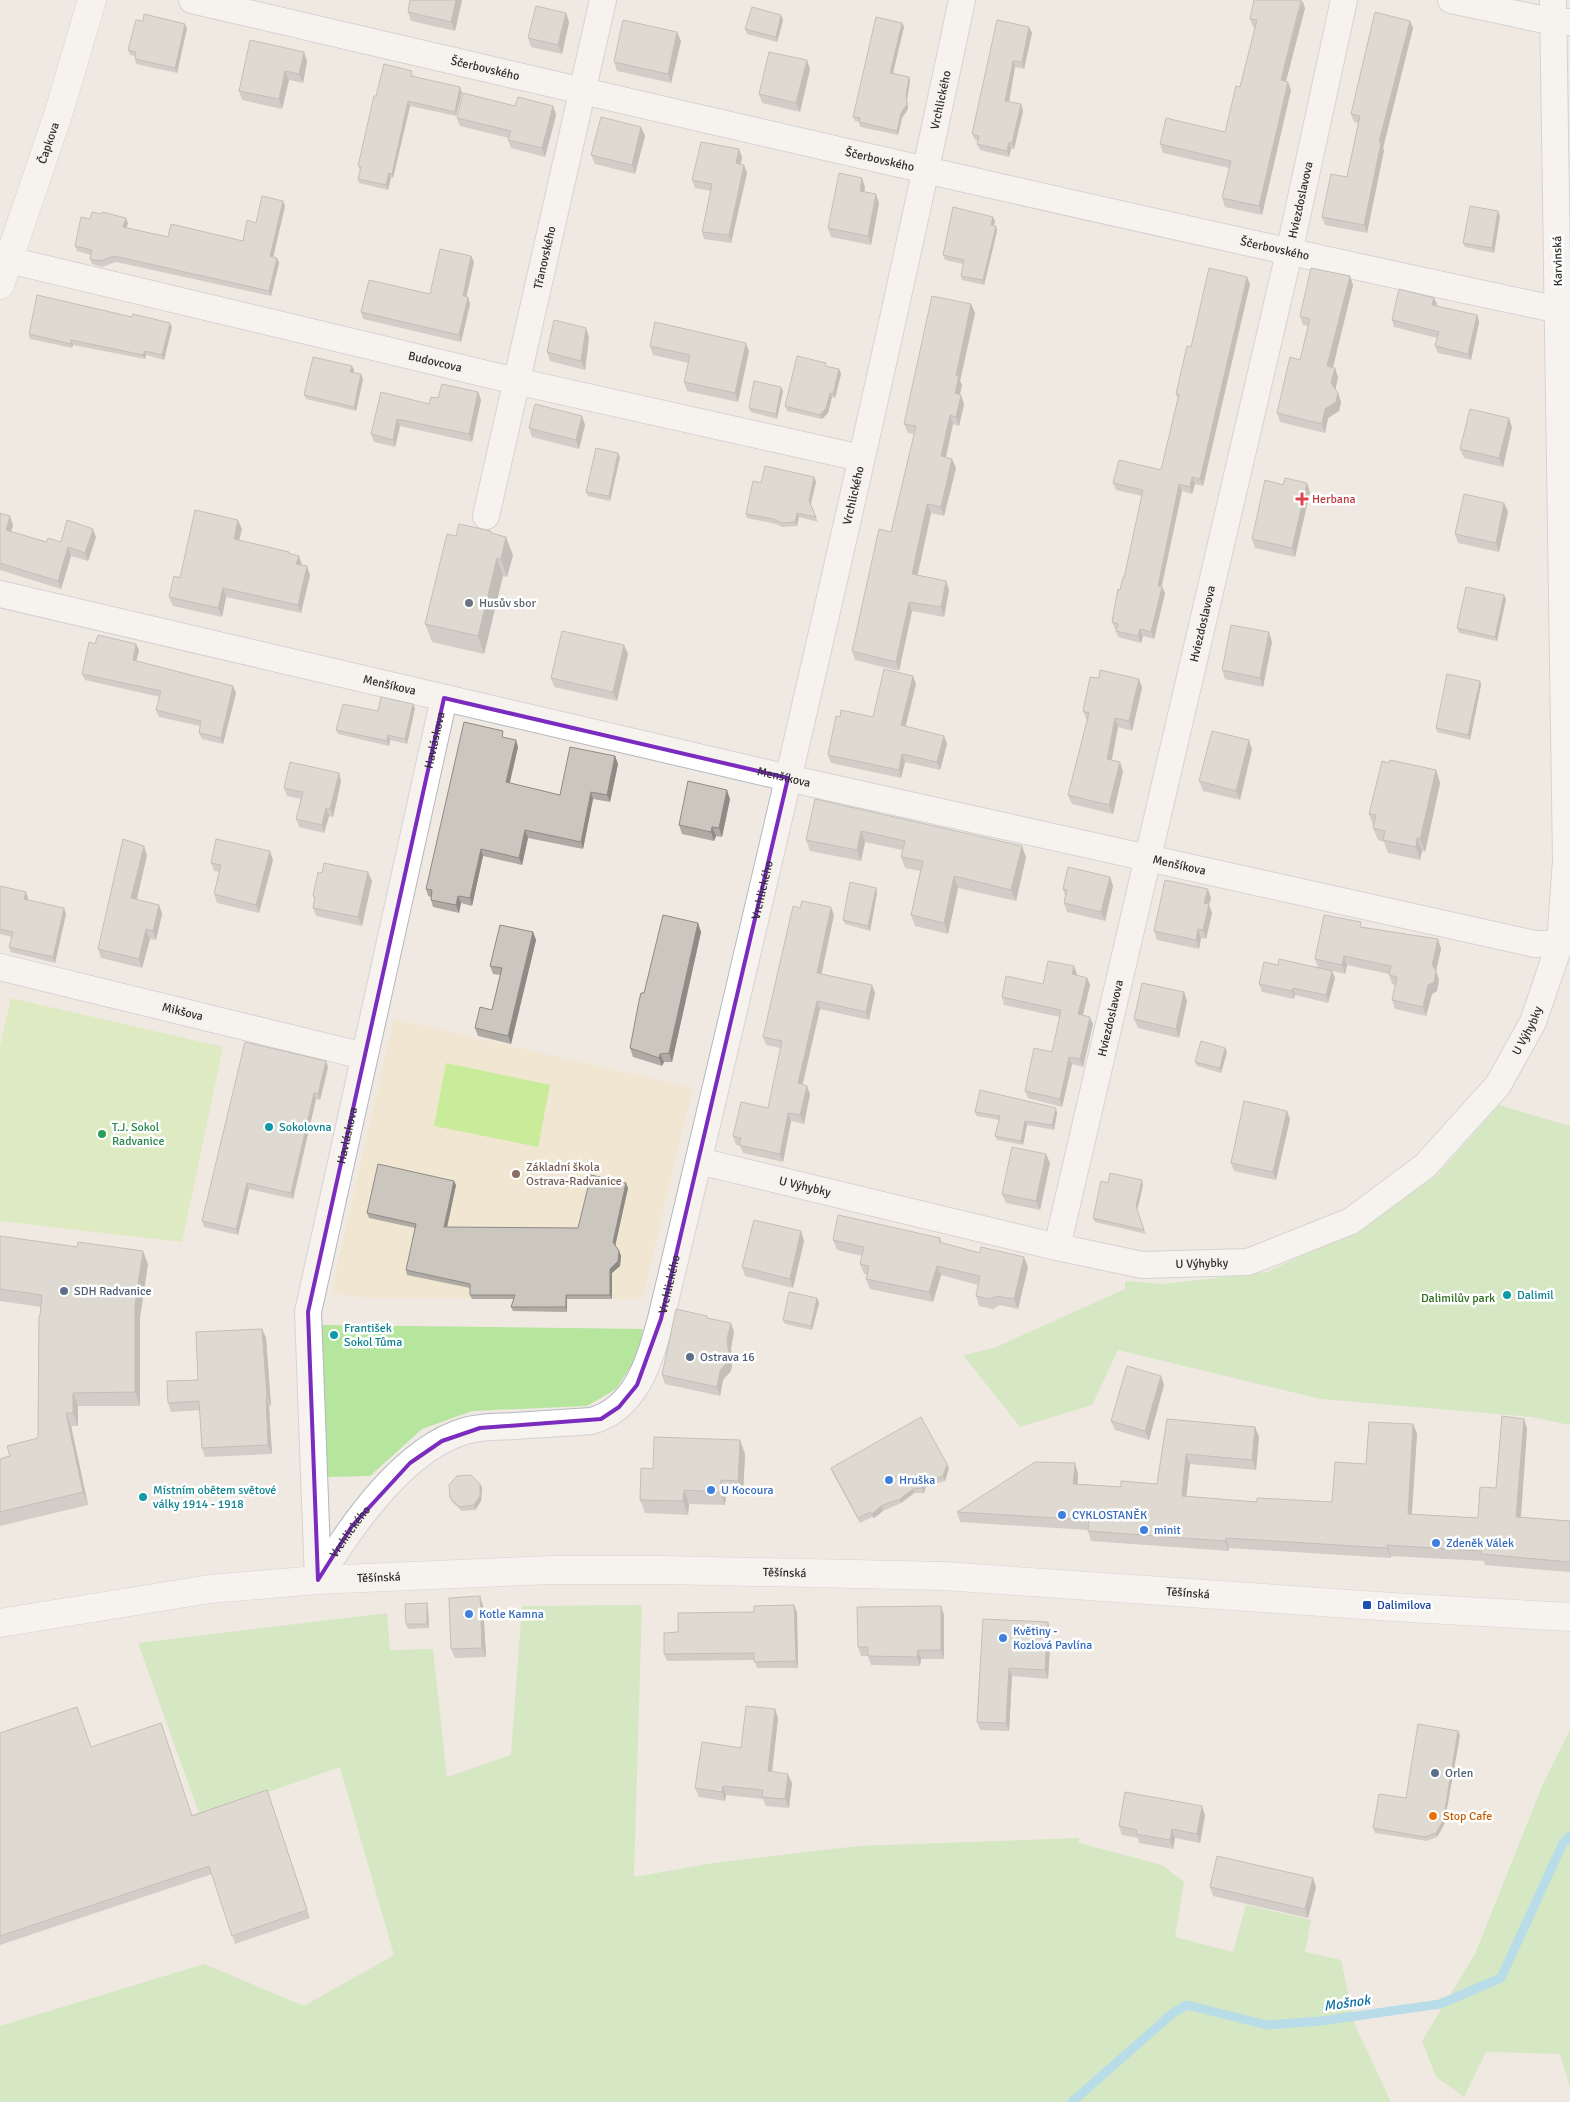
<svg xmlns="http://www.w3.org/2000/svg" width="1570" height="2102" font-family="Signika,sans-serif">
<style>
.education{fill:#f0e6d1}
.green{fill:#b6e59e}
.pitch{fill:#c9ec9a}
.lines{fill:none;stroke-linecap:round;stroke-linejoin:round}
.stream{stroke:#75cff0;stroke-width:9}
.minor-casing{stroke:#b4b7c1;stroke-width:28}
.tertiary-casing{stroke:#b4b7c1;stroke-width:29}
.secondary-casing{stroke:#b4b7c1;stroke-width:29}
.minor{stroke:#fff;stroke-width:26}
.tertiary{stroke:#fff;stroke-width:28}
.secondary{stroke:#fff;stroke-width:28}
.wall{fill:#afaba4}
.shaded-wall{fill:#8e8b86}
.building{fill:#cbc7bf;stroke:#8e8b86}
.marked{fill:none;stroke:#7b2cbf;stroke-width:4;stroke-linejoin:round}
.health-dot{fill:#e0444e;stroke:#fff;stroke-width:2}
.worship-dot{fill:#6b7280;stroke:#fff;stroke-width:2}
.culture-dot{fill:#0f9aa8;stroke:#fff;stroke-width:2}
.leisure-dot{fill:#2e9e5b;stroke:#fff;stroke-width:2}
.education-dot{fill:#8d6e63;stroke:#fff;stroke-width:2}
.service-dot{fill:#5c6f8a;stroke:#fff;stroke-width:2}
.shop-dot{fill:#3f7fe0;stroke:#fff;stroke-width:2}
.transit-dot{fill:#1a4fb4;stroke:#fff;stroke-width:2}
.food-dot{fill:#e8710a;stroke:#fff;stroke-width:2}
.labels{text-anchor:middle;dominant-baseline:central;stroke-width:5;stroke-linejoin:round;paint-order:stroke}
.street-label{font-size:12px;fill:#2e2e2e;stroke:#fff}
.health-label{font-size:12px;fill:#be3a42;stroke:#fff;text-anchor:start}
.worship-label{font-size:12px;fill:#5b616d;stroke:#fff;text-anchor:start}
.leisure-label{font-size:12px;fill:#27864d;stroke:#fff;text-anchor:start}
.culture-label{font-size:12px;fill:#0d838f;stroke:#fff;text-anchor:start}
.education-label{font-size:12px;fill:#785e54;stroke:#fff;text-anchor:start}
.service-label{font-size:12px;fill:#4e5e75;stroke:#fff;text-anchor:start}
.park-label{font-size:12px;fill:#2c6e1b;stroke:#fff}
.shop-label{font-size:12px;fill:#366cbe;stroke:#fff;text-anchor:start}
.transit-label{font-size:12px;fill:#164399;stroke:#fff;text-anchor:start}
.food-label{font-size:12px;fill:#c56008;stroke:#fff;text-anchor:start}
.water-label{font-size:14px;font-style:italic;fill:#0d6fa3;stroke:#fff}
</style>
<rect width="100%" height="100%" fill="#efe9e1"/>
<!-- education -->
<path class="education" d="M 394,1019 L 693,1088 L 642,1299 L 568,1299 L 567,1312 L 517,1311 L 516,1299 L 365,1298 L 331,1293 Z"/>
<!-- green -->
<g class="green">
<path d="M 1499,1105 L 1570,1126 L 1570,1425 L 1531,1417 L 1321,1399 L 1118,1350 L 1092,1405 L 1020,1427 L 963,1355 L 994,1348 L 1125,1289 L 1125,1281 L 1163,1284 L 1267,1272 L 1365,1226 L 1437,1175 Z"/>
<path d="M 321,1325 L 643,1329 L 637,1357 L 616,1389 L 587,1406 L 472,1411 L 422,1429 L 370,1476 L 326,1477 Z"/>
<path d="M 642,1605 L 634,1877 L 713,1863 L 858,1846 L 1079,1838 L 1079,1843 L 1162,1865 L 1184,1882 L 1175,1937 L 1233,1952 L 1246,1905 L 1311,1920 L 1305,1952 L 1341,1960 L 1355,2025 L 1391,2102 L 0,2102 L 0,2026 L 204,1964 L 304,2006 L 394,1955 L 340,1767 L 200,1816 L 138,1643 L 387,1613 L 390,1650 L 433,1649 L 447,1777 L 511,1755 L 522,1606 Z"/>
<path d="M 1570,1730 L 1570,2087 L 1560,2054 L 1486,2052 L 1464,2097 L 1436,2077 L 1422,2041 L 1475,1954 L 1543,1784 Z"/>
</g>
<!-- pitch -->
<g class="pitch">
<path d="M 11,998 L 223,1047 L 182,1242 L 0,1221 L 0,1046 Z"/>
<path d="M 446,1063 L 550,1085 L 538,1147 L 434,1126 Z"/>
</g>
<g class="lines">
<!-- stream -->
<path class="stream" d="M 1072,2102 L 1173,2013 L 1187,2005 L 1267,2025 L 1321,2021 L 1440,2004 L 1501,1978 L 1563,1843 L 1570,1836"/>
<!-- minor casing -->
<g class="minor-casing">
<g id="minor">
<path id="s1" d="M 192,0 C 647,106 1102,213 1559,310 L 1570,310"/>
<path d="M 1451,0 L 1554,22 L 1570,22"/>
<path id="s2" d="M 9,260 L 516,381 L 861,458"/>
<path id="s3" d="M 486,516 L 603,0"/>
<path id="s4" d="M 0,594 L 801,781 L 1535,944 L 1570,943"/>
<path id="s5" d="M 0,967 L 364,1056"/>
<path id="s6" d="M 699,1161 L 1057,1247 L 1142,1265 L 1248,1262 L 1351,1221 L 1425,1166 L 1498,1085 L 1533,1022 L 1560,943 L 1566,861 L 1553,0"/>
<path id="s7" d="M 1057,1247 L 1289,253 L 1344,0"/>
<path id="s8" d="M 318,1580 C 350,1527 403,1449 465,1431 C 481,1426 498,1427 515,1426 C 540,1424 566,1423 591,1421 C 637,1409 650,1359 661,1319 C 765,880 869,441 962,0"/>
<path id="s9" d="M 318,1580 L 308,1312 L 444,698"/>
</g>
</g>
<!-- tertiary casing -->
<g class="tertiary-casing">
<g id="tertiary">
<path id="s10" d="M 0,285 L 58,115 L 92,0"/>
</g>
</g>
<!-- secondary casing -->
<g class="secondary-casing">
<g id="secondary">
<path id="s11" d="M 0,1623 L 210,1589 L 318,1580 L 551,1570 L 665,1570 L 944,1576 L 1393,1607 L 1570,1617"/>
</g>
</g>
<!-- minor -->
<use href="#minor" class="minor"/>
<!-- tertiary -->
<use href="#tertiary" class="tertiary"/>
<!-- secondary -->
<use href="#secondary" class="secondary"/>
</g>
<!-- wall -->
<g class="wall">
<path d="M 410,0 L 462,0 L 455,31 L 411,21 L 408,12 Z"/>
<path d="M 1305,8 L 1286,81 L 1291,90 L 1262,215 L 1225,207 L 1222,198 L 1229,168 L 1163,153 L 1160,144 L 1225,132 L 1240,87 L 1255,28 L 1253,27 L 1250,19 Z"/>
<path d="M 566,13 L 569,22 L 562,54 L 531,47 L 528,38 Z"/>
<path d="M 781,15 L 783,20 L 777,42 L 747,34 L 745,29 Z"/>
<path d="M 143,21 L 187,28 L 177,73 L 136,64 L 135,59 L 135,56 L 130,55 L 128,50 Z"/>
<path d="M 1410,21 L 1413,28 L 1383,148 L 1384,150 L 1367,233 L 1325,225 L 1322,217 L 1347,177 L 1358,123 L 1354,122 L 1351,114 Z"/>
<path d="M 902,23 L 904,27 L 893,73 L 909,77 L 910,81 L 907,100 L 908,109 L 902,118 L 898,135 L 860,127 L 859,122 L 855,121 L 853,117 Z"/>
<path d="M 1029,27 L 1032,33 L 1024,69 L 1015,67 L 1009,102 L 1021,104 L 1023,111 L 1014,149 L 1011,149 L 1009,157 L 980,150 L 977,144 L 978,141 L 975,140 L 972,134 Z"/>
<path d="M 681,41 L 671,83 L 617,71 L 614,62 Z"/>
<path d="M 307,61 L 303,83 L 289,80 L 282,109 L 242,100 L 239,91 Z"/>
<path d="M 810,69 L 800,112 L 762,103 L 759,94 Z"/>
<path d="M 414,75 L 414,77 L 462,92 L 456,116 L 410,106 L 393,178 L 391,177 L 388,190 L 359,183 L 358,179 L 360,170 L 358,166 L 376,96 Z"/>
<path d="M 515,106 L 553,106 L 556,115 L 545,157 L 511,148 L 508,140 L 509,138 L 460,126 L 457,118 Z"/>
<path d="M 641,127 L 645,136 L 635,174 L 595,164 L 591,155 Z"/>
<path d="M 742,157 L 741,164 L 747,173 L 731,243 L 704,239 L 702,232 L 711,191 L 695,188 L 692,180 Z"/>
<path d="M 865,187 L 864,192 L 879,203 L 871,245 L 831,237 L 828,228 Z"/>
<path d="M 285,206 L 273,257 L 277,258 L 279,263 L 271,296 L 116,262 L 102,267 L 92,264 L 90,259 L 91,255 L 77,251 L 75,246 L 90,219 L 128,223 L 126,228 L 168,237 L 243,241 L 256,223 Z"/>
<path d="M 1500,216 L 1494,253 L 1465,247 L 1463,243 Z"/>
<path d="M 995,221 L 993,226 L 996,226 L 997,231 L 984,285 L 962,280 L 961,276 L 963,264 L 945,260 L 943,255 Z"/>
<path d="M 471,256 L 474,262 L 466,297 L 470,304 L 461,342 L 363,319 L 361,312 L 430,294 Z"/>
<path d="M 1350,276 L 1353,285 L 1333,367 L 1338,377 L 1335,389 L 1338,393 L 1341,402 L 1339,411 L 1328,418 L 1325,433 L 1280,422 L 1277,413 L 1300,360 L 1308,326 L 1303,325 L 1300,316 Z"/>
<path d="M 1250,284 L 1203,486 L 1195,484 L 1192,494 L 1182,491 L 1162,586 L 1165,593 L 1154,639 L 1143,636 L 1141,643 L 1118,637 L 1116,630 L 1115,629 L 1112,622 L 1120,590 L 1124,578 L 1142,496 L 1116,490 L 1113,483 L 1161,470 L 1178,399 L 1176,394 L 1191,347 Z"/>
<path d="M 1434,298 L 1436,306 L 1477,315 L 1479,322 L 1471,360 L 1438,353 L 1435,346 L 1437,338 L 1394,327 L 1392,320 Z"/>
<path d="M 971,304 L 975,313 L 960,381 L 962,385 L 960,394 L 964,404 L 959,426 L 953,424 L 946,457 L 952,459 L 956,468 L 944,516 L 931,513 L 917,575 L 946,581 L 949,590 L 944,617 L 912,611 L 899,671 L 855,660 L 852,651 L 891,532 L 914,434 L 908,433 L 904,424 Z"/>
<path d="M 172,327 L 164,360 L 146,355 L 145,359 L 73,345 L 72,348 L 30,339 L 29,334 Z"/>
<path d="M 589,337 L 585,370 L 550,361 L 547,352 Z"/>
<path d="M 650,346 L 749,351 L 738,402 L 687,391 L 684,382 L 689,363 L 653,355 Z"/>
<path d="M 352,366 L 354,370 L 353,373 L 363,379 L 356,411 L 306,399 L 304,395 Z"/>
<path d="M 827,366 L 839,369 L 841,374 L 835,398 L 832,397 L 828,413 L 822,419 L 787,411 L 785,406 Z"/>
<path d="M 783,391 L 777,419 L 751,412 L 749,408 Z"/>
<path d="M 381,392 L 429,404 L 438,398 L 478,392 L 481,400 L 472,442 L 400,426 L 395,447 L 374,442 L 371,434 Z"/>
<path d="M 582,416 L 585,425 L 579,449 L 532,437 L 529,428 Z"/>
<path d="M 1512,427 L 1503,467 L 1464,458 L 1460,449 Z"/>
<path d="M 620,457 L 610,501 L 588,496 L 586,492 Z"/>
<path d="M 814,477 L 816,482 L 811,505 L 818,522 L 799,517 L 797,526 L 782,527 L 776,524 L 747,518 L 746,514 L 761,483 Z"/>
<path d="M 1310,492 L 1295,557 L 1255,548 L 1252,539 Z"/>
<path d="M 1504,503 L 1508,512 L 1499,552 L 1458,543 L 1455,534 Z"/>
<path d="M 0,513 L 13,525 L 11,532 L 46,542 L 61,542 L 96,537 L 88,561 L 71,556 L 61,589 L 0,570 Z"/>
<path d="M 242,529 L 239,540 L 299,556 L 302,565 L 310,575 L 301,613 L 226,597 L 222,617 L 173,606 L 169,597 L 180,578 Z"/>
<path d="M 492,534 L 513,555 L 507,577 L 503,576 L 484,654 L 432,642 L 425,624 L 456,536 Z"/>
<path d="M 1506,599 L 1497,641 L 1459,633 L 1457,628 Z"/>
<path d="M 1272,642 L 1263,687 L 1225,679 L 1222,670 Z"/>
<path d="M 139,650 L 136,661 L 236,693 L 223,744 L 202,739 L 199,733 L 200,726 L 159,717 L 156,710 L 160,697 L 85,680 L 82,674 Z"/>
<path d="M 628,654 L 617,701 L 554,687 L 551,678 Z"/>
<path d="M 1099,678 L 1139,679 L 1142,688 L 1132,731 L 1118,727 L 1112,760 L 1123,771 L 1113,814 L 1072,804 L 1068,795 L 1087,721 L 1083,711 Z"/>
<path d="M 1480,681 L 1481,685 L 1470,740 L 1437,732 L 1436,728 Z"/>
<path d="M 916,684 L 905,726 L 944,736 L 947,744 L 940,770 L 905,762 L 901,778 L 831,763 L 828,755 L 840,717 L 873,717 Z"/>
<path d="M 415,708 L 407,744 L 390,740 L 389,746 L 338,734 L 336,730 L 378,711 Z"/>
<path d="M 505,737 L 518,747 L 510,783 L 560,795 L 615,756 L 618,764 L 610,802 L 593,799 L 583,849 L 528,838 L 522,865 L 483,856 L 472,906 L 461,903 L 459,913 L 433,907 L 431,900 L 431,897 L 428,896 L 426,889 Z"/>
<path d="M 1252,749 L 1240,800 L 1203,791 L 1199,781 Z"/>
<path d="M 1389,763 L 1436,770 L 1440,783 L 1425,852 L 1422,851 L 1420,860 L 1388,853 L 1384,842 L 1378,840 L 1373,828 L 1373,826 L 1369,814 Z"/>
<path d="M 339,773 L 341,781 L 333,817 L 329,816 L 324,833 L 299,827 L 296,819 L 301,799 L 287,796 L 284,788 Z"/>
<path d="M 730,799 L 722,837 L 716,836 L 714,841 L 682,834 L 679,825 Z"/>
<path d="M 815,799 L 1026,857 L 1016,901 L 958,888 L 948,934 L 915,926 L 911,915 L 920,871 L 905,868 L 901,857 L 902,850 L 865,842 L 861,861 L 810,851 L 806,840 Z"/>
<path d="M 147,855 L 136,900 L 159,905 L 162,914 L 156,940 L 150,939 L 142,968 L 101,958 L 98,949 Z"/>
<path d="M 273,860 L 259,913 L 217,903 L 214,894 L 219,872 L 214,871 L 211,863 Z"/>
<path d="M 1110,877 L 1113,886 L 1105,921 L 1067,912 L 1064,903 L 1065,896 L 1063,889 Z"/>
<path d="M 372,881 L 362,926 L 316,916 L 313,908 L 315,901 L 313,896 Z"/>
<path d="M 0,886 L 28,898 L 28,900 L 66,914 L 55,963 L 11,952 L 9,947 L 12,937 L 0,934 Z"/>
<path d="M 877,893 L 870,931 L 845,924 L 843,920 Z"/>
<path d="M 1211,898 L 1209,905 L 1212,913 L 1206,939 L 1201,938 L 1199,949 L 1157,940 L 1154,931 Z"/>
<path d="M 834,915 L 821,974 L 872,985 L 875,993 L 869,1020 L 820,1009 L 802,1084 L 810,1094 L 804,1124 L 791,1121 L 783,1162 L 743,1153 L 740,1146 L 736,1145 L 733,1136 L 768,1108 L 781,1048 L 766,1045 L 763,1037 Z"/>
<path d="M 698,923 L 701,932 L 672,1062 L 664,1062 L 662,1066 L 633,1057 L 630,1048 L 644,993 Z"/>
<path d="M 1363,927 L 1438,939 L 1441,949 L 1436,971 L 1439,980 L 1437,991 L 1432,994 L 1426,1016 L 1395,1009 L 1392,1000 L 1395,985 L 1392,984 L 1389,975 L 1389,974 L 1347,965 L 1345,974 L 1332,971 L 1335,978 L 1328,1003 L 1295,995 L 1294,999 L 1262,992 L 1259,984 L 1278,965 L 1318,967 L 1315,959 Z"/>
<path d="M 533,932 L 536,940 L 511,1044 L 478,1036 L 475,1028 L 492,1010 L 500,975 L 493,974 L 490,966 Z"/>
<path d="M 1077,974 L 1076,975 L 1087,978 L 1090,985 L 1083,1015 L 1093,1024 L 1083,1067 L 1072,1064 L 1062,1107 L 1028,1098 L 1025,1091 L 1052,1052 L 1060,1017 L 1004,1005 L 1002,997 Z"/>
<path d="M 1184,992 L 1187,1001 L 1179,1038 L 1138,1028 L 1134,1019 Z"/>
<path d="M 1227,1052 L 1221,1073 L 1197,1066 L 1195,1062 Z"/>
<path d="M 328,1067 L 320,1100 L 316,1099 L 293,1199 L 249,1189 L 238,1235 L 204,1227 L 202,1221 Z"/>
<path d="M 975,1112 L 1057,1113 L 1054,1130 L 1027,1125 L 1023,1145 L 997,1140 L 995,1136 L 999,1120 L 977,1116 Z"/>
<path d="M 1290,1119 L 1276,1180 L 1234,1171 L 1231,1163 Z"/>
<path d="M 1050,1163 L 1040,1210 L 1006,1203 L 1002,1194 Z"/>
<path d="M 1108,1183 L 1143,1185 L 1137,1211 L 1146,1234 L 1095,1222 L 1093,1218 Z"/>
<path d="M 456,1185 L 447,1227 L 578,1228 L 628,1188 L 615,1245 L 619,1251 L 621,1256 L 620,1266 L 612,1273 L 612,1299 L 567,1299 L 567,1312 L 513,1311 L 511,1307 L 514,1299 L 472,1299 L 470,1295 L 470,1288 L 407,1275 L 406,1270 L 415,1228 L 369,1218 L 367,1213 Z"/>
<path d="M 0,1236 L 148,1264 L 140,1317 L 140,1406 L 78,1406 L 78,1426 L 71,1426 L 88,1505 L 0,1526 L 0,1459 L 10,1456 L 38,1438 L 41,1307 L 0,1301 Z"/>
<path d="M 940,1238 L 942,1243 L 1028,1267 L 1018,1309 L 1000,1305 L 993,1309 L 979,1306 L 976,1296 L 978,1285 L 941,1275 L 933,1302 L 870,1289 L 866,1279 L 867,1274 L 864,1274 L 860,1264 L 862,1256 L 837,1250 L 833,1240 Z"/>
<path d="M 804,1241 L 793,1288 L 745,1276 L 742,1267 Z"/>
<path d="M 817,1298 L 819,1303 L 812,1330 L 785,1324 L 783,1320 Z"/>
<path d="M 707,1318 L 734,1332 L 731,1348 L 732,1365 L 731,1371 L 723,1380 L 720,1396 L 665,1384 L 662,1375 Z"/>
<path d="M 262,1329 L 266,1338 L 271,1406 L 269,1406 L 272,1454 L 205,1457 L 202,1448 L 200,1410 L 171,1412 L 168,1403 Z"/>
<path d="M 1161,1376 L 1164,1385 L 1149,1440 L 1115,1430 L 1111,1421 Z"/>
<path d="M 1167,1419 L 1255,1427 L 1259,1437 L 1256,1470 L 1190,1464 L 1186,1497 L 1257,1502 L 1332,1502 L 1366,1464 L 1413,1424 L 1417,1434 L 1412,1514 L 1478,1518 L 1496,1488 L 1524,1419 L 1527,1429 L 1521,1517 L 1570,1521 L 1570,1572 L 1485,1565 L 1484,1561 L 1391,1556 L 1391,1558 L 1229,1548 L 1229,1551 L 1091,1541 L 1088,1530 L 960,1522 L 957,1512 L 1078,1473 L 1078,1484 L 1121,1487 L 1157,1484 Z"/>
<path d="M 745,1454 L 743,1494 L 726,1494 L 725,1505 L 689,1504 L 688,1515 L 645,1513 L 640,1500 L 653,1469 Z"/>
<path d="M 831,1468 L 949,1468 L 945,1481 L 926,1487 L 924,1493 L 914,1493 L 901,1503 L 883,1511 L 874,1518 L 872,1517 L 860,1523 L 832,1472 Z"/>
<path d="M 480,1484 L 482,1488 L 481,1501 L 475,1510 L 462,1511 L 452,1502 L 450,1498 Z"/>
<path d="M 483,1605 L 486,1657 L 455,1658 L 451,1649 Z"/>
<path d="M 428,1608 L 429,1628 L 408,1629 L 406,1624 Z"/>
<path d="M 797,1612 L 798,1668 L 757,1668 L 754,1660 L 667,1661 L 664,1654 L 678,1632 Z"/>
<path d="M 944,1615 L 944,1659 L 921,1659 L 920,1666 L 871,1665 L 868,1656 L 861,1656 L 858,1647 Z"/>
<path d="M 983,1619 L 1048,1622 L 1051,1631 L 1048,1679 L 1012,1676 L 1009,1731 L 980,1730 L 977,1722 Z"/>
<path d="M 778,1718 L 772,1772 L 792,1783 L 789,1808 L 766,1806 L 763,1799 L 726,1795 L 725,1801 L 699,1797 L 695,1788 L 741,1748 Z"/>
<path d="M 1458,1731 L 1460,1735 L 1444,1825 L 1437,1837 L 1427,1841 L 1375,1833 L 1373,1828 L 1406,1798 Z"/>
<path d="M 0,1733 L 91,1747 L 192,1815 L 267,1790 L 310,1918 L 235,1944 L 212,1874 L 0,1945 Z"/>
<path d="M 1205,1815 L 1200,1843 L 1175,1838 L 1173,1849 L 1139,1843 L 1138,1838 L 1122,1835 L 1119,1826 Z"/>
<path d="M 1210,1887 L 1316,1887 L 1308,1918 L 1213,1896 Z"/>
</g>
<!-- shaded-wall -->
<g class="shaded-wall">
<path d="M 456,0 L 462,0 L 455,31 L 451,22 Z"/>
<path d="M 1302,0 L 1305,8 L 1284,89 L 1281,80 Z"/>
<path d="M 566,13 L 569,22 L 562,54 L 558,45 Z"/>
<path d="M 781,15 L 783,20 L 777,42 L 776,37 Z"/>
<path d="M 1410,21 L 1413,28 L 1383,148 L 1384,150 L 1367,233 L 1364,225 L 1379,142 Z"/>
<path d="M 902,23 L 904,27 L 892,77 L 890,73 Z"/>
<path d="M 185,24 L 187,28 L 177,73 L 175,68 Z"/>
<path d="M 1029,27 L 1032,33 L 1024,69 L 1022,62 Z"/>
<path d="M 677,32 L 681,41 L 671,83 L 668,74 Z"/>
<path d="M 304,52 L 307,61 L 303,83 L 299,74 Z"/>
<path d="M 807,60 L 810,69 L 800,112 L 796,103 Z"/>
<path d="M 1013,61 L 1015,67 L 1008,107 L 1005,101 Z"/>
<path d="M 285,71 L 289,80 L 282,109 L 279,99 Z"/>
<path d="M 909,77 L 910,81 L 907,100 L 908,109 L 902,118 L 898,135 L 897,131 L 906,95 Z"/>
<path d="M 1288,82 L 1291,90 L 1262,215 L 1259,206 Z"/>
<path d="M 460,87 L 462,92 L 456,116 L 455,112 Z"/>
<path d="M 408,101 L 410,106 L 393,178 L 392,174 Z"/>
<path d="M 1021,104 L 1023,111 L 1014,149 L 1012,143 Z"/>
<path d="M 553,106 L 556,115 L 545,157 L 542,148 Z"/>
<path d="M 641,127 L 645,136 L 635,174 L 632,165 Z"/>
<path d="M 1009,142 L 1011,149 L 1009,157 L 1007,151 Z"/>
<path d="M 739,149 L 742,157 L 739,171 L 736,163 Z"/>
<path d="M 744,165 L 747,173 L 731,243 L 729,235 Z"/>
<path d="M 389,173 L 391,177 L 388,190 L 386,185 Z"/>
<path d="M 862,178 L 865,187 L 863,200 L 860,191 Z"/>
<path d="M 876,194 L 879,203 L 871,245 L 868,236 Z"/>
<path d="M 283,201 L 285,206 L 272,262 L 270,256 Z"/>
<path d="M 1498,211 L 1500,216 L 1494,253 L 1492,248 Z"/>
<path d="M 993,217 L 995,221 L 992,230 L 991,225 Z"/>
<path d="M 126,218 L 128,223 L 125,232 L 123,227 Z"/>
<path d="M 996,226 L 997,231 L 984,285 L 983,280 Z"/>
<path d="M 471,256 L 474,262 L 465,303 L 463,296 Z"/>
<path d="M 277,258 L 279,263 L 271,296 L 269,291 Z"/>
<path d="M 1350,276 L 1353,285 L 1331,375 L 1327,366 Z"/>
<path d="M 1247,277 L 1250,284 L 1203,486 L 1200,479 Z"/>
<path d="M 468,297 L 470,304 L 461,342 L 459,335 Z"/>
<path d="M 1434,298 L 1437,304 L 1435,312 L 1432,305 Z"/>
<path d="M 971,304 L 975,313 L 960,381 L 962,385 L 958,402 L 955,393 L 956,376 Z"/>
<path d="M 1477,315 L 1479,322 L 1471,360 L 1468,354 Z"/>
<path d="M 170,323 L 172,327 L 164,360 L 162,355 Z"/>
<path d="M 586,328 L 589,337 L 585,370 L 581,361 Z"/>
<path d="M 71,340 L 73,345 L 72,348 L 71,344 Z"/>
<path d="M 746,343 L 749,351 L 738,402 L 735,393 Z"/>
<path d="M 145,351 L 146,355 L 145,359 L 143,355 Z"/>
<path d="M 352,366 L 354,370 L 352,377 L 350,372 Z"/>
<path d="M 1335,368 L 1338,377 L 1335,392 L 1331,383 Z"/>
<path d="M 839,369 L 841,374 L 835,398 L 833,394 Z"/>
<path d="M 361,374 L 363,379 L 356,411 L 354,407 Z"/>
<path d="M 781,387 L 783,391 L 777,419 L 776,414 Z"/>
<path d="M 478,392 L 481,400 L 472,442 L 469,434 Z"/>
<path d="M 830,393 L 832,397 L 828,413 L 822,419 L 820,415 Z"/>
<path d="M 1338,393 L 1341,402 L 1339,411 L 1328,418 L 1325,433 L 1322,424 L 1325,409 Z"/>
<path d="M 961,395 L 964,404 L 959,426 L 956,417 Z"/>
<path d="M 950,415 L 953,424 L 944,465 L 941,456 Z"/>
<path d="M 582,416 L 585,425 L 579,449 L 576,440 Z"/>
<path d="M 1509,418 L 1512,427 L 1503,467 L 1499,458 Z"/>
<path d="M 397,419 L 400,426 L 395,447 L 393,440 Z"/>
<path d="M 618,453 L 620,457 L 610,501 L 609,496 Z"/>
<path d="M 952,459 L 956,468 L 944,516 L 941,507 Z"/>
<path d="M 814,477 L 816,482 L 810,505 L 809,501 Z"/>
<path d="M 1192,477 L 1195,484 L 1192,494 L 1190,487 Z"/>
<path d="M 1307,483 L 1310,492 L 1295,557 L 1292,548 Z"/>
<path d="M 1179,484 L 1182,491 L 1160,592 L 1158,586 Z"/>
<path d="M 1504,503 L 1508,512 L 1499,552 L 1496,543 Z"/>
<path d="M 927,504 L 931,513 L 916,583 L 912,574 Z"/>
<path d="M 797,513 L 799,517 L 797,526 L 795,522 Z"/>
<path d="M 10,516 L 13,525 L 9,538 L 6,530 Z"/>
<path d="M 238,520 L 242,529 L 237,548 L 234,539 Z"/>
<path d="M 93,529 L 96,537 L 88,561 L 85,553 Z"/>
<path d="M 506,537 L 513,555 L 507,577 L 501,559 Z"/>
<path d="M 68,547 L 71,556 L 61,589 L 58,581 Z"/>
<path d="M 299,556 L 302,565 L 296,564 Z"/>
<path d="M 497,558 L 503,576 L 484,654 L 478,636 Z"/>
<path d="M 307,566 L 310,575 L 301,613 L 298,605 Z"/>
<path d="M 946,581 L 949,590 L 944,617 L 941,607 Z"/>
<path d="M 1162,587 L 1165,593 L 1154,639 L 1151,632 Z"/>
<path d="M 223,588 L 226,597 L 222,617 L 218,608 Z"/>
<path d="M 1504,595 L 1506,599 L 1497,641 L 1495,637 Z"/>
<path d="M 909,602 L 912,611 L 899,671 L 896,662 Z"/>
<path d="M 1140,629 L 1143,636 L 1141,643 L 1138,636 Z"/>
<path d="M 1269,632 L 1272,642 L 1263,687 L 1260,678 Z"/>
<path d="M 136,644 L 139,650 L 135,666 L 133,660 Z"/>
<path d="M 624,645 L 628,654 L 617,701 L 613,692 Z"/>
<path d="M 913,676 L 916,684 L 904,733 L 901,725 Z"/>
<path d="M 1139,679 L 1142,688 L 1132,731 L 1129,721 Z"/>
<path d="M 1480,681 L 1481,685 L 1470,740 L 1468,735 Z"/>
<path d="M 233,686 L 236,693 L 223,744 L 221,738 Z"/>
<path d="M 413,704 L 415,708 L 407,744 L 405,739 Z"/>
<path d="M 1115,718 L 1118,727 L 1110,768 L 1107,759 Z"/>
<path d="M 388,735 L 390,740 L 389,746 L 387,741 Z"/>
<path d="M 944,736 L 947,744 L 940,770 L 937,762 Z"/>
<path d="M 516,740 L 518,747 L 508,789 L 506,782 Z"/>
<path d="M 1249,740 L 1252,749 L 1240,800 L 1236,791 Z"/>
<path d="M 902,754 L 905,762 L 901,778 L 899,770 Z"/>
<path d="M 615,756 L 618,764 L 610,802 L 607,795 Z"/>
<path d="M 1120,762 L 1123,771 L 1113,814 L 1109,805 Z"/>
<path d="M 1436,770 L 1440,783 L 1425,852 L 1420,839 Z"/>
<path d="M 339,773 L 341,781 L 333,817 L 330,809 Z"/>
<path d="M 727,790 L 730,799 L 722,837 L 719,828 Z"/>
<path d="M 591,792 L 593,799 L 583,849 L 581,842 Z"/>
<path d="M 326,808 L 329,816 L 324,833 L 322,825 Z"/>
<path d="M 712,827 L 716,836 L 714,841 L 711,832 Z"/>
<path d="M 525,830 L 528,838 L 522,865 L 519,858 Z"/>
<path d="M 861,831 L 865,842 L 861,861 L 857,850 Z"/>
<path d="M 1417,838 L 1422,851 L 1420,860 L 1416,847 Z"/>
<path d="M 144,846 L 147,855 L 135,908 L 131,898 Z"/>
<path d="M 1022,846 L 1026,857 L 1016,901 L 1011,890 Z"/>
<path d="M 481,849 L 483,856 L 472,906 L 470,898 Z"/>
<path d="M 270,851 L 273,860 L 259,913 L 256,905 Z"/>
<path d="M 368,872 L 372,881 L 362,926 L 358,917 Z"/>
<path d="M 954,876 L 958,888 L 948,934 L 944,923 Z"/>
<path d="M 1110,877 L 1113,886 L 1105,921 L 1101,912 Z"/>
<path d="M 876,888 L 877,893 L 870,931 L 868,926 Z"/>
<path d="M 1208,889 L 1211,898 L 1209,905 L 1212,913 L 1206,939 L 1203,930 L 1204,903 Z"/>
<path d="M 26,892 L 28,898 L 26,905 L 24,899 Z"/>
<path d="M 458,896 L 461,903 L 459,913 L 456,905 Z"/>
<path d="M 159,905 L 162,914 L 156,940 L 153,931 Z"/>
<path d="M 831,907 L 834,915 L 820,981 L 817,973 Z"/>
<path d="M 64,908 L 66,914 L 55,963 L 53,957 Z"/>
<path d="M 698,923 L 701,932 L 672,1062 L 669,1053 Z"/>
<path d="M 146,929 L 150,939 L 142,968 L 139,959 Z"/>
<path d="M 1198,929 L 1201,938 L 1199,949 L 1196,940 Z"/>
<path d="M 533,932 L 536,940 L 511,1044 L 508,1036 Z"/>
<path d="M 1438,939 L 1441,949 L 1436,971 L 1439,980 L 1437,991 L 1432,994 L 1426,1016 L 1423,1007 Z"/>
<path d="M 1344,956 L 1347,965 L 1345,974 L 1342,965 Z"/>
<path d="M 1074,966 L 1077,974 L 1075,982 L 1072,974 Z"/>
<path d="M 1332,971 L 1335,978 L 1328,1003 L 1326,995 Z"/>
<path d="M 1087,978 L 1090,985 L 1081,1022 L 1078,1014 Z"/>
<path d="M 872,985 L 875,993 L 869,1020 L 866,1012 Z"/>
<path d="M 1293,988 L 1295,995 L 1294,999 L 1292,991 Z"/>
<path d="M 1184,992 L 1187,1001 L 1179,1038 L 1176,1029 Z"/>
<path d="M 817,1001 L 820,1009 L 801,1092 L 798,1083 Z"/>
<path d="M 1090,1017 L 1093,1024 L 1083,1067 L 1080,1059 Z"/>
<path d="M 1225,1048 L 1227,1052 L 1221,1073 L 1220,1068 Z"/>
<path d="M 660,1054 L 664,1062 L 662,1066 L 659,1058 Z"/>
<path d="M 1069,1057 L 1072,1064 L 1062,1107 L 1060,1099 Z"/>
<path d="M 326,1061 L 328,1067 L 320,1100 L 318,1094 Z"/>
<path d="M 807,1086 L 810,1094 L 804,1124 L 800,1115 Z"/>
<path d="M 314,1093 L 316,1099 L 293,1199 L 291,1193 Z"/>
<path d="M 1056,1108 L 1057,1113 L 1054,1130 L 1052,1125 Z"/>
<path d="M 1287,1111 L 1290,1119 L 1276,1180 L 1273,1172 Z"/>
<path d="M 788,1113 L 791,1121 L 783,1162 L 780,1154 Z"/>
<path d="M 1025,1121 L 1027,1125 L 1023,1145 L 1021,1141 Z"/>
<path d="M 1046,1154 L 1050,1163 L 1040,1210 L 1036,1201 Z"/>
<path d="M 1142,1180 L 1143,1185 L 1137,1211 L 1136,1206 Z"/>
<path d="M 454,1181 L 456,1185 L 446,1232 L 444,1227 Z"/>
<path d="M 247,1183 L 249,1189 L 238,1235 L 236,1229 Z"/>
<path d="M 626,1183 L 628,1188 L 615,1247 L 613,1242 Z"/>
<path d="M 801,1231 L 804,1241 L 793,1288 L 790,1279 Z"/>
<path d="M 143,1251 L 148,1264 L 140,1317 L 140,1406 L 135,1392 L 135,1304 Z"/>
<path d="M 619,1251 L 621,1256 L 620,1266 L 612,1273 L 612,1299 L 610,1295 L 610,1269 Z"/>
<path d="M 1024,1257 L 1028,1267 L 1018,1309 L 1014,1299 Z"/>
<path d="M 937,1266 L 941,1275 L 933,1302 L 929,1292 Z"/>
<path d="M 566,1295 L 567,1299 L 567,1312 L 566,1307 Z"/>
<path d="M 817,1298 L 819,1303 L 812,1330 L 811,1326 Z"/>
<path d="M 731,1323 L 734,1332 L 731,1348 L 732,1365 L 731,1371 L 723,1380 L 720,1396 L 717,1387 Z"/>
<path d="M 262,1329 L 266,1338 L 271,1406 L 267,1397 Z"/>
<path d="M 1161,1376 L 1164,1385 L 1149,1440 L 1145,1431 Z"/>
<path d="M 73,1393 L 78,1406 L 78,1426 L 73,1413 Z"/>
<path d="M 266,1397 L 269,1406 L 272,1454 L 268,1445 Z"/>
<path d="M 66,1413 L 71,1426 L 88,1505 L 83,1492 Z"/>
<path d="M 1524,1419 L 1527,1429 L 1520,1527 L 1516,1517 Z"/>
<path d="M 1413,1424 L 1417,1434 L 1411,1524 L 1408,1514 Z"/>
<path d="M 1255,1427 L 1259,1437 L 1256,1470 L 1252,1460 Z"/>
<path d="M 740,1440 L 745,1454 L 743,1494 L 738,1481 Z"/>
<path d="M 1186,1454 L 1190,1464 L 1185,1507 L 1182,1496 Z"/>
<path d="M 1075,1463 L 1078,1473 L 1077,1494 L 1073,1484 Z"/>
<path d="M 947,1464 L 949,1468 L 945,1481 L 943,1476 Z"/>
<path d="M 721,1480 L 726,1494 L 725,1505 L 720,1492 Z"/>
<path d="M 925,1483 L 926,1487 L 924,1493 L 922,1488 Z"/>
<path d="M 480,1484 L 482,1488 L 481,1501 L 475,1510 L 474,1505 Z"/>
<path d="M 913,1489 L 914,1493 L 901,1503 L 900,1499 Z"/>
<path d="M 684,1490 L 689,1504 L 688,1515 L 683,1501 Z"/>
<path d="M 881,1506 L 883,1511 L 874,1518 L 872,1514 Z"/>
<path d="M 1226,1538 L 1229,1548 L 1229,1551 L 1225,1541 Z"/>
<path d="M 1387,1545 L 1391,1556 L 1391,1558 L 1387,1548 Z"/>
<path d="M 480,1596 L 483,1605 L 486,1657 L 482,1648 Z"/>
<path d="M 427,1603 L 428,1608 L 429,1628 L 427,1624 Z"/>
<path d="M 794,1605 L 797,1612 L 798,1668 L 796,1661 Z"/>
<path d="M 941,1606 L 944,1615 L 944,1659 L 941,1650 Z"/>
<path d="M 1048,1622 L 1051,1631 L 1048,1679 L 1045,1670 Z"/>
<path d="M 918,1650 L 921,1659 L 920,1666 L 917,1657 Z"/>
<path d="M 1009,1668 L 1012,1676 L 1009,1731 L 1006,1723 Z"/>
<path d="M 775,1709 L 778,1718 L 771,1780 L 768,1771 Z"/>
<path d="M 1458,1731 L 1460,1735 L 1444,1825 L 1437,1837 L 1436,1833 Z"/>
<path d="M 788,1774 L 792,1783 L 789,1808 L 785,1799 Z"/>
<path d="M 723,1786 L 726,1795 L 725,1801 L 722,1792 Z"/>
<path d="M 1202,1806 L 1205,1815 L 1200,1843 L 1197,1834 Z"/>
<path d="M 1172,1829 L 1175,1838 L 1173,1849 L 1170,1840 Z"/>
<path d="M 1313,1878 L 1316,1887 L 1308,1918 L 1305,1909 Z"/>
</g>
<!-- building -->
<g class="building">
<path d="M 410,0 L 456,0 L 451,22 L 408,12 Z"/>
<path d="M 1254,0 L 1301,0 L 1281,80 L 1288,82 L 1259,206 L 1222,198 L 1231,161 L 1160,144 L 1166,118 L 1225,132 L 1236,86 L 1240,87 L 1257,20 L 1250,19 Z"/>
<path d="M 536,6 L 566,13 L 558,45 L 528,38 Z"/>
<path d="M 752,7 L 781,15 L 776,37 L 745,29 Z"/>
<path d="M 1375,12 L 1410,21 L 1379,142 L 1381,143 L 1364,225 L 1322,217 L 1331,174 L 1347,177 L 1360,116 L 1351,114 Z"/>
<path d="M 144,14 L 185,24 L 175,68 L 135,59 L 136,52 L 128,50 L 136,20 L 143,21 Z"/>
<path d="M 876,17 L 902,23 L 890,73 L 909,77 L 906,95 L 907,104 L 901,113 L 897,131 L 859,122 L 860,118 L 853,117 Z"/>
<path d="M 623,20 L 677,32 L 668,74 L 614,62 Z"/>
<path d="M 997,20 L 1029,27 L 1022,62 L 1013,61 L 1005,101 L 1021,104 L 1012,143 L 1009,142 L 1007,151 L 977,144 L 979,136 L 972,134 Z"/>
<path d="M 250,40 L 304,52 L 299,74 L 285,71 L 279,99 L 239,91 Z"/>
<path d="M 769,52 L 807,60 L 796,103 L 759,94 Z"/>
<path d="M 384,64 L 412,71 L 411,76 L 460,87 L 455,112 L 408,101 L 392,174 L 389,173 L 386,185 L 358,179 L 361,167 L 358,166 L 374,96 L 376,96 Z"/>
<path d="M 463,93 L 515,106 L 518,97 L 553,106 L 542,148 L 508,140 L 511,131 L 457,118 Z"/>
<path d="M 601,117 L 641,127 L 632,165 L 591,155 Z"/>
<path d="M 701,142 L 739,149 L 736,163 L 744,165 L 729,235 L 702,232 L 712,184 L 692,180 Z"/>
<path d="M 839,173 L 862,178 L 860,191 L 876,194 L 868,236 L 828,228 Z"/>
<path d="M 262,196 L 283,201 L 270,256 L 277,258 L 269,291 L 114,256 L 100,261 L 90,259 L 92,250 L 75,246 L 81,217 L 90,219 L 92,212 L 101,214 L 102,212 L 126,218 L 123,227 L 168,237 L 171,224 L 243,241 L 247,220 L 256,223 Z"/>
<path d="M 1470,206 L 1498,211 L 1492,248 L 1463,243 Z"/>
<path d="M 953,207 L 993,217 L 991,225 L 996,226 L 983,280 L 961,276 L 964,260 L 943,255 Z"/>
<path d="M 440,249 L 471,256 L 463,296 L 468,297 L 459,335 L 361,312 L 369,280 L 430,294 Z"/>
<path d="M 1209,268 L 1247,277 L 1200,479 L 1192,477 L 1190,487 L 1179,484 L 1158,586 L 1162,587 L 1151,632 L 1140,629 L 1138,636 L 1116,631 L 1118,624 L 1112,622 L 1114,610 L 1118,589 L 1120,590 L 1123,577 L 1124,578 L 1143,490 L 1113,483 L 1119,460 L 1161,470 L 1179,394 L 1176,394 L 1187,346 L 1191,347 Z"/>
<path d="M 1311,268 L 1350,276 L 1327,366 L 1335,368 L 1331,383 L 1338,393 L 1336,402 L 1325,409 L 1322,424 L 1277,413 L 1290,357 L 1300,360 L 1310,319 L 1300,316 Z"/>
<path d="M 1399,289 L 1434,298 L 1432,305 L 1477,315 L 1468,354 L 1435,346 L 1439,332 L 1392,320 Z"/>
<path d="M 37,295 L 132,317 L 133,314 L 170,323 L 162,355 L 145,351 L 143,355 L 71,340 L 71,344 L 29,334 Z"/>
<path d="M 932,296 L 971,304 L 956,376 L 959,376 L 955,393 L 961,395 L 956,417 L 950,415 L 941,456 L 952,459 L 941,507 L 927,504 L 912,574 L 946,581 L 941,607 L 909,602 L 896,662 L 852,651 L 879,529 L 891,532 L 916,426 L 904,424 Z"/>
<path d="M 554,320 L 586,328 L 581,361 L 547,352 Z"/>
<path d="M 655,322 L 746,343 L 735,393 L 684,382 L 690,355 L 650,346 Z"/>
<path d="M 797,356 L 826,363 L 825,366 L 839,369 L 833,394 L 830,393 L 826,408 L 820,415 L 785,406 Z"/>
<path d="M 313,357 L 352,366 L 350,372 L 361,374 L 354,407 L 304,395 Z"/>
<path d="M 754,381 L 781,387 L 776,414 L 749,408 Z"/>
<path d="M 442,384 L 478,392 L 469,434 L 397,419 L 393,440 L 371,434 L 381,392 L 429,404 L 431,397 L 438,398 Z"/>
<path d="M 535,404 L 582,416 L 576,440 L 529,428 Z"/>
<path d="M 1470,409 L 1509,418 L 1499,458 L 1460,449 Z"/>
<path d="M 596,448 L 618,453 L 609,496 L 586,492 Z"/>
<path d="M 765,466 L 814,477 L 809,501 L 816,517 L 797,513 L 795,522 L 781,523 L 774,519 L 746,514 L 753,481 L 761,483 Z"/>
<path d="M 1285,478 L 1307,483 L 1292,548 L 1252,539 L 1265,480 L 1283,485 Z"/>
<path d="M 1464,494 L 1504,503 L 1496,543 L 1455,534 Z"/>
<path d="M 195,510 L 238,520 L 234,539 L 289,552 L 288,553 L 299,556 L 296,564 L 307,566 L 298,605 L 223,588 L 218,608 L 169,597 L 174,576 L 180,578 Z"/>
<path d="M 0,513 L 10,516 L 6,530 L 46,542 L 48,538 L 61,542 L 67,520 L 93,529 L 85,553 L 68,547 L 58,581 L 0,563 Z"/>
<path d="M 459,524 L 491,531 L 491,533 L 506,537 L 501,559 L 497,558 L 478,636 L 425,624 L 447,534 L 456,536 Z"/>
<path d="M 1466,587 L 1504,595 L 1495,637 L 1457,628 Z"/>
<path d="M 1231,625 L 1269,632 L 1260,678 L 1222,670 Z"/>
<path d="M 562,631 L 624,645 L 613,692 L 551,678 Z"/>
<path d="M 98,635 L 136,644 L 133,660 L 233,686 L 221,738 L 199,733 L 201,721 L 156,710 L 161,691 L 82,674 L 89,642 L 95,644 Z"/>
<path d="M 884,669 L 913,676 L 901,725 L 944,736 L 937,762 L 902,754 L 899,770 L 828,755 L 836,716 L 840,717 L 841,710 L 873,717 Z"/>
<path d="M 1100,670 L 1139,679 L 1129,721 L 1115,718 L 1107,759 L 1120,762 L 1109,805 L 1068,795 L 1089,713 L 1083,711 L 1090,677 L 1099,678 Z"/>
<path d="M 1447,674 L 1480,681 L 1468,735 L 1436,728 Z"/>
<path d="M 381,697 L 413,704 L 405,739 L 388,735 L 387,741 L 336,730 L 343,704 L 378,711 Z"/>
<path d="M 464,722 L 503,731 L 502,737 L 516,740 L 506,782 L 560,795 L 570,747 L 615,756 L 607,795 L 591,792 L 581,842 L 525,830 L 519,858 L 481,849 L 470,898 L 458,896 L 456,905 L 431,900 L 432,890 L 426,889 Z"/>
<path d="M 1212,731 L 1249,740 L 1236,791 L 1199,781 Z"/>
<path d="M 1390,760 L 1436,770 L 1420,839 L 1417,838 L 1416,847 L 1383,840 L 1385,831 L 1373,828 L 1376,815 L 1369,814 L 1382,761 L 1389,763 Z"/>
<path d="M 290,762 L 339,773 L 330,809 L 326,808 L 322,825 L 296,819 L 303,792 L 284,788 Z"/>
<path d="M 688,781 L 727,790 L 719,828 L 712,827 L 711,832 L 679,825 Z"/>
<path d="M 815,799 L 1022,846 L 1011,890 L 954,876 L 944,923 L 911,915 L 923,861 L 901,857 L 905,841 L 861,831 L 857,850 L 806,840 Z"/>
<path d="M 123,839 L 144,846 L 131,898 L 159,905 L 153,931 L 146,929 L 139,959 L 98,949 Z"/>
<path d="M 216,839 L 270,851 L 256,905 L 214,894 L 221,865 L 211,863 Z"/>
<path d="M 324,863 L 368,872 L 358,917 L 313,908 L 315,897 L 313,896 L 318,872 L 322,873 Z"/>
<path d="M 1068,867 L 1110,877 L 1101,912 L 1064,903 L 1067,890 L 1063,889 Z"/>
<path d="M 1165,880 L 1208,889 L 1204,903 L 1209,904 L 1203,930 L 1198,929 L 1196,940 L 1154,931 Z"/>
<path d="M 850,882 L 876,888 L 868,926 L 843,920 Z"/>
<path d="M 0,886 L 26,892 L 24,899 L 64,908 L 53,957 L 9,947 L 13,932 L 0,929 Z"/>
<path d="M 802,901 L 831,907 L 817,973 L 872,985 L 866,1012 L 817,1001 L 798,1083 L 807,1086 L 800,1115 L 788,1113 L 780,1154 L 739,1145 L 741,1138 L 733,1136 L 741,1102 L 768,1108 L 782,1041 L 763,1037 L 793,906 L 800,908 Z"/>
<path d="M 663,915 L 698,923 L 669,1053 L 660,1054 L 659,1058 L 630,1048 L 639,1001 L 641,993 L 644,993 Z"/>
<path d="M 1324,915 L 1361,922 L 1360,927 L 1438,939 L 1432,965 L 1436,971 L 1434,982 L 1428,985 L 1423,1007 L 1392,1000 L 1397,977 L 1389,975 L 1391,966 L 1344,956 L 1342,965 L 1315,959 Z"/>
<path d="M 500,925 L 533,932 L 508,1036 L 475,1028 L 480,1007 L 492,1010 L 502,968 L 490,966 Z"/>
<path d="M 1279,959 L 1332,971 L 1326,995 L 1293,988 L 1292,991 L 1259,984 L 1264,962 L 1278,965 Z"/>
<path d="M 1048,961 L 1074,966 L 1072,974 L 1087,978 L 1078,1014 L 1090,1017 L 1080,1059 L 1069,1057 L 1060,1099 L 1025,1091 L 1034,1048 L 1052,1052 L 1061,1010 L 1002,997 L 1006,976 L 1043,984 Z"/>
<path d="M 1142,983 L 1184,992 L 1176,1029 L 1134,1019 Z"/>
<path d="M 1201,1041 L 1225,1048 L 1220,1068 L 1195,1062 Z"/>
<path d="M 245,1042 L 326,1061 L 318,1094 L 314,1093 L 291,1193 L 247,1183 L 236,1229 L 202,1221 Z"/>
<path d="M 980,1090 L 1056,1108 L 1052,1125 L 1025,1121 L 1021,1141 L 995,1136 L 1000,1116 L 975,1112 Z"/>
<path d="M 1244,1101 L 1287,1111 L 1273,1172 L 1231,1163 Z"/>
<path d="M 1012,1147 L 1046,1154 L 1036,1201 L 1002,1194 Z"/>
<path d="M 378,1164 L 454,1181 L 444,1227 L 578,1228 L 591,1175 L 626,1183 L 613,1242 L 619,1251 L 618,1261 L 610,1269 L 610,1295 L 566,1295 L 566,1307 L 511,1307 L 515,1295 L 470,1295 L 470,1284 L 406,1270 L 416,1224 L 367,1213 Z"/>
<path d="M 1110,1173 L 1142,1180 L 1136,1206 L 1144,1230 L 1093,1218 L 1101,1181 L 1108,1183 Z"/>
<path d="M 838,1215 L 940,1238 L 939,1242 L 980,1253 L 981,1247 L 1024,1257 L 1014,1299 L 996,1296 L 990,1299 L 976,1296 L 980,1276 L 937,1266 L 929,1292 L 866,1279 L 869,1266 L 860,1264 L 864,1247 L 833,1240 Z"/>
<path d="M 754,1220 L 801,1231 L 790,1279 L 742,1267 Z"/>
<path d="M 0,1236 L 77,1247 L 78,1242 L 143,1251 L 135,1304 L 135,1392 L 73,1393 L 73,1413 L 66,1413 L 83,1492 L 0,1512 L 0,1459 L 10,1456 L 7,1446 L 38,1438 L 39,1316 L 40,1316 L 42,1295 L 0,1289 Z"/>
<path d="M 789,1292 L 817,1298 L 811,1326 L 783,1320 Z"/>
<path d="M 676,1309 L 707,1316 L 707,1318 L 731,1323 L 727,1339 L 729,1356 L 727,1362 L 720,1371 L 717,1387 L 662,1375 Z"/>
<path d="M 262,1329 L 267,1397 L 266,1397 L 268,1445 L 202,1448 L 199,1401 L 168,1403 L 167,1381 L 198,1380 L 196,1332 Z"/>
<path d="M 1127,1366 L 1161,1376 L 1145,1431 L 1111,1421 Z"/>
<path d="M 1502,1416 L 1524,1419 L 1516,1517 L 1570,1521 L 1570,1562 L 1481,1554 L 1482,1551 L 1387,1545 L 1387,1548 L 1226,1538 L 1225,1541 L 1088,1531 L 1089,1520 L 957,1512 L 1035,1462 L 1075,1463 L 1073,1484 L 1121,1487 L 1121,1481 L 1157,1484 L 1167,1419 L 1255,1427 L 1252,1460 L 1186,1454 L 1182,1496 L 1257,1502 L 1257,1498 L 1332,1502 L 1335,1462 L 1366,1464 L 1369,1422 L 1413,1424 L 1408,1514 L 1478,1518 L 1480,1487 L 1496,1488 Z"/>
<path d="M 921,1417 L 947,1464 L 943,1476 L 925,1483 L 922,1488 L 913,1489 L 900,1499 L 881,1506 L 872,1514 L 870,1512 L 858,1518 L 831,1468 Z"/>
<path d="M 654,1437 L 740,1440 L 738,1481 L 721,1480 L 720,1492 L 684,1490 L 683,1501 L 640,1500 L 641,1468 L 653,1469 Z"/>
<path d="M 471,1475 L 480,1484 L 480,1496 L 474,1505 L 460,1507 L 450,1498 L 449,1485 L 457,1476 Z"/>
<path d="M 480,1596 L 482,1648 L 451,1649 L 449,1598 Z"/>
<path d="M 427,1603 L 427,1624 L 406,1624 L 405,1604 Z"/>
<path d="M 794,1605 L 796,1661 L 754,1662 L 754,1653 L 664,1654 L 664,1633 L 678,1632 L 678,1613 L 754,1612 L 754,1606 Z"/>
<path d="M 941,1606 L 941,1650 L 918,1650 L 917,1657 L 868,1656 L 868,1647 L 858,1647 L 857,1607 Z"/>
<path d="M 983,1619 L 1048,1622 L 1045,1670 L 1009,1668 L 1006,1723 L 977,1722 Z"/>
<path d="M 746,1706 L 775,1709 L 768,1771 L 788,1774 L 785,1799 L 762,1797 L 763,1790 L 723,1786 L 722,1792 L 695,1788 L 702,1742 L 741,1748 Z"/>
<path d="M 77,1707 L 91,1747 L 161,1723 L 192,1816 L 267,1790 L 307,1910 L 232,1936 L 209,1866 L 0,1936 L 0,1733 Z"/>
<path d="M 1418,1724 L 1458,1731 L 1443,1821 L 1436,1833 L 1425,1837 L 1373,1828 L 1379,1794 L 1406,1798 Z"/>
<path d="M 1125,1792 L 1202,1806 L 1197,1834 L 1172,1829 L 1170,1840 L 1136,1834 L 1137,1830 L 1119,1826 Z"/>
<path d="M 1217,1856 L 1313,1878 L 1305,1909 L 1210,1887 Z"/>
</g>
<!-- marked area -->
<path d="M0 0H1570V2102H0ZM 444,698 L 788,778 L 661,1319 L 637,1385 L 619,1407 L 601,1419 L 480,1428 L 442,1441 L 410,1463 L 352,1526 L 318,1580 L 308,1312 Z" fill="#efe9e1" fill-opacity=".55" fill-rule="evenodd"/>
<path class="marked" d="M 444,698 L 788,778 L 661,1319 L 637,1385 L 619,1407 L 601,1419 L 480,1428 L 442,1441 L 410,1463 L 352,1526 L 318,1580 L 308,1312 Z"/>
<!-- markers -->
<path class="health-dot" d="M1299.5 491.5h5v5h5v5h-5v5h-5v-5h-5v-5h5z"/>
<circle class="worship-dot" cx="469" cy="603" r="5"/>
<g class="culture-dot">
<circle cx="269" cy="1127" r="5"/>
<circle cx="1507" cy="1295" r="5"/>
<circle cx="334" cy="1335" r="5"/>
<circle cx="143" cy="1497" r="5"/>
</g>
<circle class="leisure-dot" cx="102" cy="1134" r="5"/>
<circle class="education-dot" cx="516" cy="1174" r="5"/>
<g class="service-dot">
<circle cx="64" cy="1291" r="5"/>
<circle cx="690" cy="1357" r="5"/>
<circle cx="1435" cy="1773" r="5"/>
</g>
<g class="shop-dot">
<circle cx="889" cy="1480" r="5"/>
<circle cx="711" cy="1490" r="5"/>
<circle cx="1062" cy="1515" r="5"/>
<circle cx="1144" cy="1530" r="5"/>
<circle cx="1436" cy="1543" r="5"/>
<circle cx="469" cy="1614" r="5"/>
<circle cx="1003" cy="1638" r="5"/>
</g>
<rect class="transit-dot" x="1362" y="1600" width="10" height="10" rx="2.5"/>
<circle class="food-dot" cx="1433" cy="1816" r="5"/>
<g class="labels">
<!-- street labels -->
<g class="street-label">
<text stroke="none"><textPath href="#s1" startOffset="301">Ščerbovského</textPath></text>
<text stroke="none"><textPath href="#s8" startOffset="1721">Vrchlického</textPath></text>
<text stroke="none"><textPath href="#s10" startOffset="150">Čapkova</textPath></text>
<text stroke="none"><textPath href="#s1" startOffset="706">Ščerbovského</textPath></text>
<text stroke="none"><textPath href="#s7" startOffset="1075">Hviezdoslavova</textPath></text>
<text stroke="none"><textPath href="#s1" startOffset="1111">Ščerbovského</textPath></text>
<text stroke="none"><textPath href="#s3" startOffset="265">Třanovského</textPath></text>
<text transform="translate(1558 261) rotate(-91)">Karvinská</text>
<text stroke="none"><textPath href="#s2" startOffset="438">Budovcova</textPath></text>
<text stroke="none"><textPath href="#s8" startOffset="1316">Vrchlického</textPath></text>
<text stroke="none"><textPath href="#s7" startOffset="640">Hviezdoslavova</textPath></text>
<text stroke="none"><textPath href="#s4" startOffset="400">Menšíkova</textPath></text>
<text stroke="none"><textPath href="#s9" startOffset="854">Havláskova</textPath></text>
<text stroke="none"><textPath href="#s4" startOffset="805">Menšíkova</textPath></text>
<text stroke="none"><textPath href="#s4" startOffset="1210">Menšíkova</textPath></text>
<text stroke="none"><textPath href="#s8" startOffset="911">Vrchlického</textPath></text>
<text stroke="none"><textPath href="#s5" startOffset="188">Mikšova</textPath></text>
<text stroke="none"><textPath href="#s7" startOffset="235">Hviezdoslavova</textPath></text>
<text stroke="none"><textPath href="#s6" startOffset="935">U Výhybky</textPath></text>
<text stroke="none"><textPath href="#s9" startOffset="449">Havláskova</textPath></text>
<text stroke="none"><textPath href="#s6" startOffset="109">U Výhybky</textPath></text>
<text stroke="none"><textPath href="#s6" startOffset="515">U Výhybky</textPath></text>
<text stroke="none"><textPath href="#s8" startOffset="506">Vrchlického</textPath></text>
<text stroke="none"><textPath href="#s8" startOffset="58">Vrchlického</textPath></text>
<text stroke="none"><textPath href="#s11" startOffset="788">Těšínská</textPath></text>
<text stroke="none"><textPath href="#s11" startOffset="382">Těšínská</textPath></text>
<text stroke="none"><textPath href="#s11" startOffset="1192">Těšínská</textPath></text>
</g>
<!-- health labels -->
<g class="health-label">
<text x="1312" y="499">Herbana</text>
</g>
<!-- worship labels -->
<g class="worship-label">
<text x="479" y="603">Husův sbor</text>
</g>
<!-- leisure labels -->
<g class="leisure-label">
<text x="112" y="1127">T.J. Sokol<tspan x="112" dy="14">Radvanice</tspan></text>
</g>
<!-- culture labels -->
<g class="culture-label">
<text x="279" y="1127">Sokolovna</text>
<text x="1517" y="1295">Dalimil</text>
<text x="344" y="1328">František<tspan x="344" dy="14">Sokol Tůma</tspan></text>
<text x="153" y="1490">Místním obětem světové<tspan x="153" dy="14">války 1914 - 1918</tspan></text>
</g>
<!-- education labels -->
<g class="education-label">
<text x="526" y="1167">Základní škola<tspan x="526" dy="14">Ostrava-Radvanice</tspan></text>
</g>
<!-- service labels -->
<g class="service-label">
<text x="74" y="1291">SDH Radvanice</text>
<text x="700" y="1357">Ostrava 16</text>
<text x="1445" y="1773">Orlen</text>
</g>
<!-- park labels -->
<g class="park-label">
<text x="1458" y="1298">Dalimilův park</text>
</g>
<!-- shop labels -->
<g class="shop-label">
<text x="899" y="1480">Hruška</text>
<text x="721" y="1490">U Kocoura</text>
<text x="1072" y="1515">CYKLOSTANĚK</text>
<text x="1154" y="1530">minit</text>
<text x="1446" y="1543">Zdeněk Válek</text>
<text x="479" y="1614">Kotle Kamna</text>
<text x="1013" y="1631">Květiny -<tspan x="1013" dy="14">Kozlová Pavlína</tspan></text>
</g>
<!-- transit labels -->
<g class="transit-label">
<text x="1377" y="1605">Dalimilova</text>
</g>
<!-- food labels -->
<g class="food-label">
<text x="1443" y="1816">Stop Cafe</text>
</g>
<!-- water labels -->
<g class="water-label">
<text transform="translate(1347 2003) rotate(-8)">Mošnok</text>
</g>
</g>
</svg>
